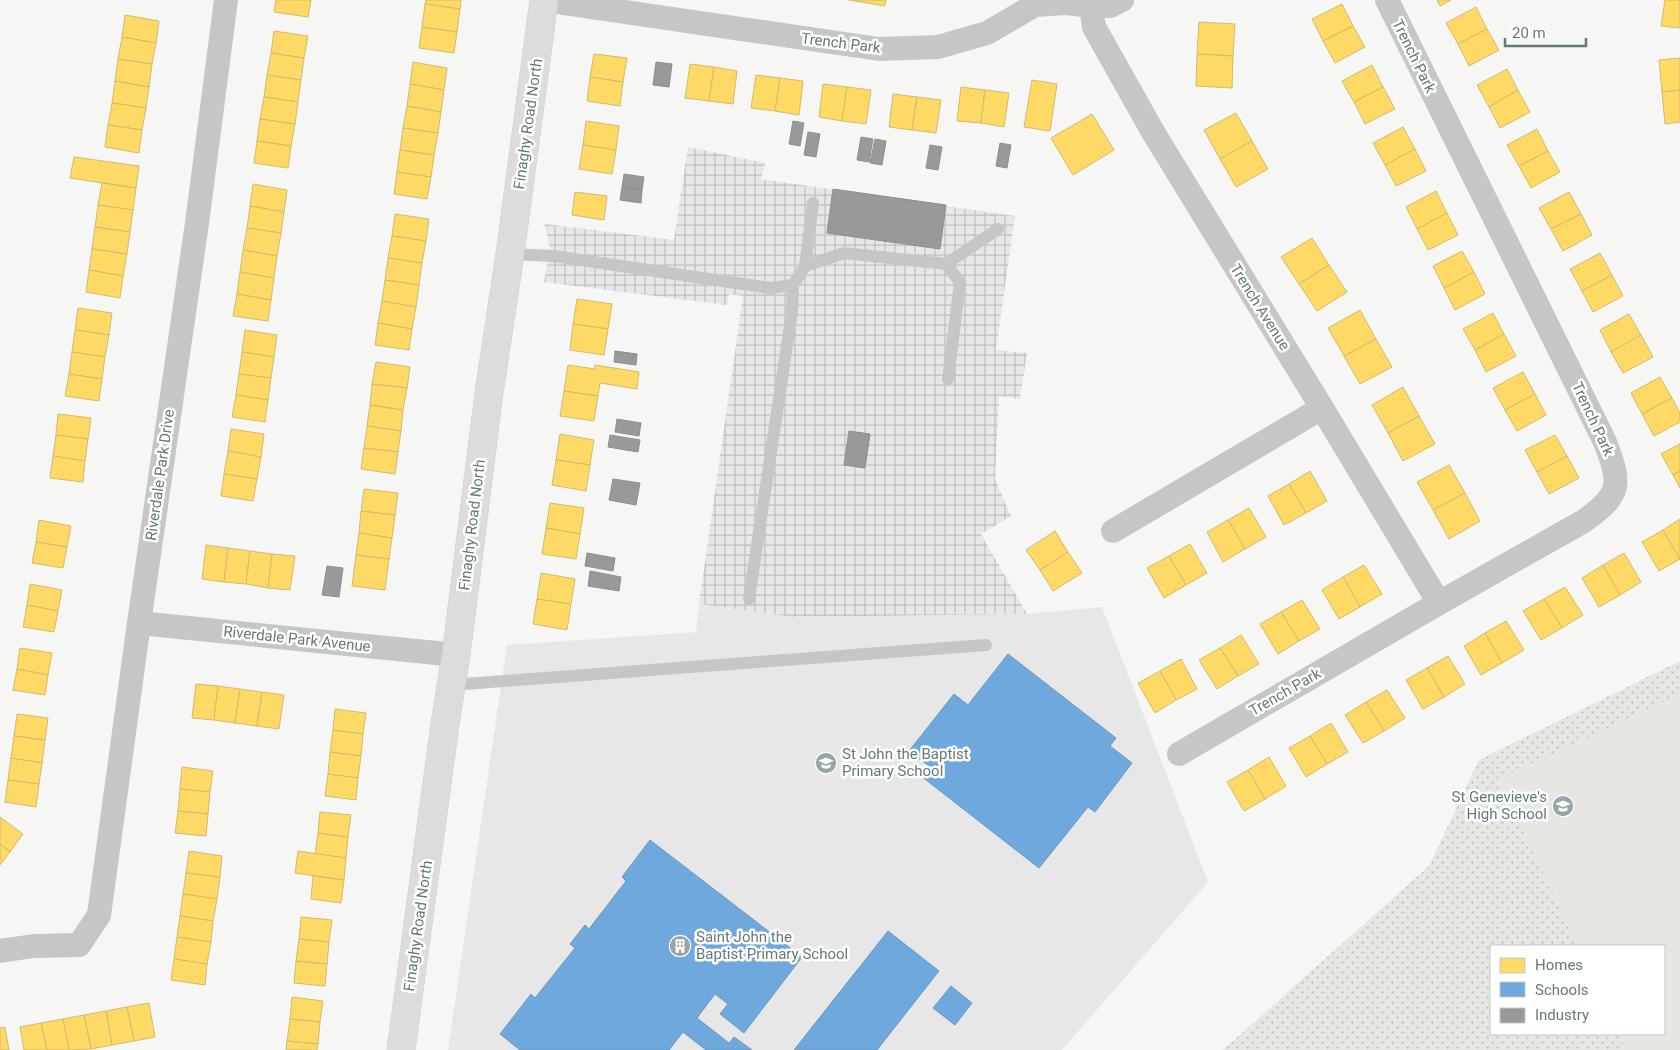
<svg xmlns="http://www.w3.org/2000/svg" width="1680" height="1050" font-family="Roboto,sans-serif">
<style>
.built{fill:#e6e7e6}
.industrial{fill:url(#industrial-grid)}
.grass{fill:url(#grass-dots);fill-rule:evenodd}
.green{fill:#e6e7e3}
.homes{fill:#ffd966;stroke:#d1bc6c}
.schools{fill:#6fa8dc;stroke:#6c9abf}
.industry{fill:#999;stroke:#898f90}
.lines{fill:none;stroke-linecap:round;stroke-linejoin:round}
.secondary-casing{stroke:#d0d2d2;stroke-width:29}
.lane{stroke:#c5c6c6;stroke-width:12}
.street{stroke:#c5c6c6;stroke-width:24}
.secondary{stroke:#dcdcdc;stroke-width:28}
.labels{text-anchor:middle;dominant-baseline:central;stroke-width:5;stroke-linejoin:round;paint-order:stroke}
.street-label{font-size:15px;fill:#65797b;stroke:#fff}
.poi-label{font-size:15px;fill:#65797b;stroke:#fff;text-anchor:start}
</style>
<defs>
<pattern id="industrial-grid" width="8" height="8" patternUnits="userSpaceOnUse" patternTransform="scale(1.25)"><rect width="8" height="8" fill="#e6e7e6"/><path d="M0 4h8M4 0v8" fill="none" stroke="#bec0bf"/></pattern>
<pattern id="grass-dots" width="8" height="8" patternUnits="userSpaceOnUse" patternTransform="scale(1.25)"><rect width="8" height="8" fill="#e6e7e3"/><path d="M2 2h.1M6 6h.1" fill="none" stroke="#bec0bd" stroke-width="1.8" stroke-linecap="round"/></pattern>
</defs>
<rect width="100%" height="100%" fill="#f6f6f5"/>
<!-- built -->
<path class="built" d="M 699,604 L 793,617 L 1027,614 L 1102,607 L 1208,882 L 1062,1050 L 448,1050 L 507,645 L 696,632 Z"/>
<!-- industrial -->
<path class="industrial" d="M 688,147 L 765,163 L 761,179 L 1015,216 L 996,350 L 1027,353 L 1020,399 L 999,396 L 995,479 L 1011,516 L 981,534 L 1027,614 L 793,617 L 699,604 L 743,296 L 729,294 L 727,305 L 544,282 L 550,249 L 545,224 L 674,240 Z"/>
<!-- grass -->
<path class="grass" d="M 1680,661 L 1680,1050 L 1223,1050 L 1429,866 L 1479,760 ZM 1491,946 L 1664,946 L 1664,1034 L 1491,1034 Z"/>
<!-- green -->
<path class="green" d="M 1680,694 L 1680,1050 L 1626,1050 L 1618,1034 L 1664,1034 L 1664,946 L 1577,946 L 1499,779 Z"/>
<!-- homes -->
<g class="homes">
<path d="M 276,0 L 311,0 L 308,17 L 274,12 Z"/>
<path d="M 426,0 L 461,0 L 460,9 L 425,4 Z"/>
<path d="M 849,0 L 886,0 L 885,6 Z"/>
<path d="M 1437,0 L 1451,0 L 1440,6 Z"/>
<path d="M 1665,0 L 1680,0 L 1680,28 L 1661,26 Z"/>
<path d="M 425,4 L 460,9 L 457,32 L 422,27 Z"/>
<path d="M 1342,4 L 1353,26 L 1323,41 L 1312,19 Z"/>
<path d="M 1476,7 L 1487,29 L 1458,44 L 1446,23 Z"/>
<path d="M 125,15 L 159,21 L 156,43 L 122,37 Z"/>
<path d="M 1199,22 L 1235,24 L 1233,56 L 1197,54 Z"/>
<path d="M 1353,26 L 1365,47 L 1335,63 L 1323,41 Z"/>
<path d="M 422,27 L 457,32 L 454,53 L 419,48 Z"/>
<path d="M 1487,29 L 1499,50 L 1469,66 L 1458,44 Z"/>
<path d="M 274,31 L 308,36 L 304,58 L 271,53 Z"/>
<path d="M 122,37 L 156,43 L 152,64 L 118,59 Z"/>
<path d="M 271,53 L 304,58 L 301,80 L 267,75 Z"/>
<path d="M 594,54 L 627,58 L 623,82 L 590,77 Z"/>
<path d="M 1197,54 L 1233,56 L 1232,88 L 1196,86 Z"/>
<path d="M 1680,58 L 1680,90 L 1662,92 L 1659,60 Z"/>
<path d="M 118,59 L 152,64 L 149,87 L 115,81 Z"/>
<path d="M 413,62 L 447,68 L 444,90 L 410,84 Z"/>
<path d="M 690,64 L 714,67 L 709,101 L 685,98 Z"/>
<path d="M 1372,65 L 1383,87 L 1354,102 L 1342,81 Z"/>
<path d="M 714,67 L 737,71 L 733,104 L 709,101 Z"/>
<path d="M 1507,69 L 1518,90 L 1489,107 L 1477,85 Z"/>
<path d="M 267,75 L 301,80 L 298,102 L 264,97 Z"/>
<path d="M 756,75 L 780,78 L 775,111 L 751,108 Z"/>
<path d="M 590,77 L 623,82 L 620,106 L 587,101 Z"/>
<path d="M 780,78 L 803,81 L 799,115 L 775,111 Z"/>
<path d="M 1032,80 L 1057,84 L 1050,131 L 1024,127 Z"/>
<path d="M 115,81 L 149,87 L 146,108 L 112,103 Z"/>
<path d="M 410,84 L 444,90 L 441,112 L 407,106 Z"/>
<path d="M 823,84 L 847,87 L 842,121 L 819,117 Z"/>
<path d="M 847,87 L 871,90 L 866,124 L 842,121 Z"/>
<path d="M 961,87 L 985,90 L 981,123 L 957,121 Z"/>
<path d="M 1383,87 L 1395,109 L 1365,124 L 1354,102 Z"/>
<path d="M 985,90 L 1009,93 L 1004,127 L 981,123 Z"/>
<path d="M 1518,90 L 1530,112 L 1500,128 L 1489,107 Z"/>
<path d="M 1680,90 L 1680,122 L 1665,124 L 1662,92 Z"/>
<path d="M 893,94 L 917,97 L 912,130 L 889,127 Z"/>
<path d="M 264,97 L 298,102 L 295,124 L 260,119 Z"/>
<path d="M 917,97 L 941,100 L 936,133 L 912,130 Z"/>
<path d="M 112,103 L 146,108 L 142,130 L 108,125 Z"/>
<path d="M 407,106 L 441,112 L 438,133 L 403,128 Z"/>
<path d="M 1236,113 L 1252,141 L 1220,159 L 1204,130 Z"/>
<path d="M 1092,114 L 1114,150 L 1073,175 L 1051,138 Z"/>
<path d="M 260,119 L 295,124 L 291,146 L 257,141 Z"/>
<path d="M 586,121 L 619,126 L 616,150 L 583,145 Z"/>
<path d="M 108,125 L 142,130 L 139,153 L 105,147 Z"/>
<path d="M 1403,127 L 1415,149 L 1385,165 L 1373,143 Z"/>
<path d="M 403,128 L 438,133 L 434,155 L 400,150 Z"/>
<path d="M 1537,129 L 1548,151 L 1519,166 L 1507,145 Z"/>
<path d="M 257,141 L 291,146 L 288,168 L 254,163 Z"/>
<path d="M 1252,141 L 1268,169 L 1236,187 L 1220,159 Z"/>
<path d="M 583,145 L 616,150 L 612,174 L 579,169 Z"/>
<path d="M 1415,149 L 1426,171 L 1396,186 L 1385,165 Z"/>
<path d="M 400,150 L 434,155 L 431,177 L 397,172 Z"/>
<path d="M 1548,151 L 1560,172 L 1531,188 L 1519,166 Z"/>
<path d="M 74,157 L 139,166 L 136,188 L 70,178 Z"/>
<path d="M 397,172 L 431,177 L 427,199 L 394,194 Z"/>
<path d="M 102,183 L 136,188 L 133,210 L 98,205 Z"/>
<path d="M 253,184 L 287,190 L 284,212 L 250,206 Z"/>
<path d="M 1436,191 L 1447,213 L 1417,229 L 1406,207 Z"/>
<path d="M 575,192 L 607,196 L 604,220 L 572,215 Z"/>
<path d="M 1569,192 L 1581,214 L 1551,229 L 1539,208 Z"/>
<path d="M 98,205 L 133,210 L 130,232 L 95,227 Z"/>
<path d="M 250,206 L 284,212 L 281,233 L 247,228 Z"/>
<path d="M 1447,213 L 1458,235 L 1428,250 L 1417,229 Z"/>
<path d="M 395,214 L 429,219 L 426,241 L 392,236 Z"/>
<path d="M 1581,214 L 1592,235 L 1563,251 L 1551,229 Z"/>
<path d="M 95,227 L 130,232 L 127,254 L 92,249 Z"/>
<path d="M 247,228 L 281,233 L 277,256 L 243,250 Z"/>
<path d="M 392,236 L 426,241 L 422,263 L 388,258 Z"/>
<path d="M 1312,238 L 1329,265 L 1299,284 L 1281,257 Z"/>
<path d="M 92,249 L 127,254 L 123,276 L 89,270 Z"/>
<path d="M 243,250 L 277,256 L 274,278 L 240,272 Z"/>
<path d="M 1462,251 L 1474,272 L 1444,288 L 1433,266 Z"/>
<path d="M 1600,253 L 1612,275 L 1582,291 L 1570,269 Z"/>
<path d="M 388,258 L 422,263 L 419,285 L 385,280 Z"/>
<path d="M 1329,265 L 1347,292 L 1317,311 L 1299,284 Z"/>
<path d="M 89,270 L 123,276 L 120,298 L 86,292 Z"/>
<path d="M 240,272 L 274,278 L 271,300 L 237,294 Z"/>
<path d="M 1474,272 L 1485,294 L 1455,310 L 1444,288 Z"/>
<path d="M 1612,275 L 1623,296 L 1593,312 L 1582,291 Z"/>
<path d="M 385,280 L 419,285 L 416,307 L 382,301 Z"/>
<path d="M 237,294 L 271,300 L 268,321 L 233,316 Z"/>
<path d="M 577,299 L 612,304 L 608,329 L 573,324 Z"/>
<path d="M 382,301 L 416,307 L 412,329 L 378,323 Z"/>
<path d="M 78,308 L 112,313 L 109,335 L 75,330 Z"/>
<path d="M 1360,310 L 1376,339 L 1344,356 L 1328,328 Z"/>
<path d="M 1493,313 L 1504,334 L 1475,350 L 1463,329 Z"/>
<path d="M 1629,314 L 1641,335 L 1611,352 L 1600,330 Z"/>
<path d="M 378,323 L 412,329 L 409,350 L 375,345 Z"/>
<path d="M 573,324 L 608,329 L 604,355 L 570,350 Z"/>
<path d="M 75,330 L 109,335 L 105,357 L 72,352 Z"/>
<path d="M 245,330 L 277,335 L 274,357 L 242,352 Z"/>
<path d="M 1504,334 L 1516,356 L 1486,372 L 1475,350 Z"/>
<path d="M 1641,335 L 1653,357 L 1623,373 L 1611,352 Z"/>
<path d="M 1376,339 L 1392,367 L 1360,384 L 1344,356 Z"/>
<path d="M 72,352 L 105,357 L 102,379 L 69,374 Z"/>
<path d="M 242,352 L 274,357 L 271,378 L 239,374 Z"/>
<path d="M 376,362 L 410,367 L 407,388 L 372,384 Z"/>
<path d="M 568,365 L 595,369 L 595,365 L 639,372 L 637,389 L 600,383 L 598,396 L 564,391 Z"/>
<path d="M 1523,372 L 1535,394 L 1505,410 L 1493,388 Z"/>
<path d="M 69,374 L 102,379 L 99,401 L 65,396 Z"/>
<path d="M 239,374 L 271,378 L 268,400 L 236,395 Z"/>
<path d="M 1660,377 L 1672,398 L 1642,414 L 1631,393 Z"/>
<path d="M 372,384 L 407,388 L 403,410 L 370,405 Z"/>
<path d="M 1403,387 L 1419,416 L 1388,433 L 1372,405 Z"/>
<path d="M 564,391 L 598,396 L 594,421 L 560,416 Z"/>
<path d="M 1535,394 L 1546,415 L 1517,431 L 1505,410 Z"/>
<path d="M 236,395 L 268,400 L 265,422 L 232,417 Z"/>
<path d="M 1672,398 L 1680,413 L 1680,422 L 1654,436 L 1642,414 Z"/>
<path d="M 370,405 L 403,410 L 401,431 L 367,426 Z"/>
<path d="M 58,414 L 91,418 L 88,439 L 56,435 Z"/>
<path d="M 1419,416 L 1435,444 L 1403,461 L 1388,433 Z"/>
<path d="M 367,426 L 401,431 L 398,452 L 364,448 Z"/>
<path d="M 231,429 L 264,434 L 261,457 L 228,451 Z"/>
<path d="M 560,434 L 594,440 L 590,465 L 556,460 Z"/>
<path d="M 56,435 L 88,439 L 85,461 L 53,456 Z"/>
<path d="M 1555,435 L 1567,456 L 1537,472 L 1525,450 Z"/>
<path d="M 1680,444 L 1680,471 L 1673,475 L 1661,454 Z"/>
<path d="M 364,448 L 398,452 L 395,474 L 361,469 Z"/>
<path d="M 228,451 L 261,457 L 257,479 L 224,474 Z"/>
<path d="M 53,456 L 85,461 L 83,482 L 50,478 Z"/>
<path d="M 1567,456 L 1579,478 L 1549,494 L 1537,472 Z"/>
<path d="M 556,460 L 590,465 L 586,491 L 552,485 Z"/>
<path d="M 1449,465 L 1465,493 L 1433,510 L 1417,482 Z"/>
<path d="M 1310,471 L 1327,501 L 1306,513 L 1289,484 Z"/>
<path d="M 1680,471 L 1680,488 L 1673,475 Z"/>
<path d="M 224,474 L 257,479 L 253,501 L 221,496 Z"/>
<path d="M 1289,484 L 1306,513 L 1284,525 L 1268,496 Z"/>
<path d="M 364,489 L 398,493 L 395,515 L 361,511 Z"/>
<path d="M 1465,493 L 1480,521 L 1449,539 L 1433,510 Z"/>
<path d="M 550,503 L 584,508 L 580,534 L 546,528 Z"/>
<path d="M 1249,508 L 1266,537 L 1245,549 L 1228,520 Z"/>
<path d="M 361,511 L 395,515 L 392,538 L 359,533 Z"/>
<path d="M 1680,519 L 1680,559 L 1663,530 Z"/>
<path d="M 39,520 L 71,526 L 67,547 L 36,542 Z"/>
<path d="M 1228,520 L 1245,549 L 1223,562 L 1207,532 Z"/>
<path d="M 546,528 L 580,534 L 576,559 L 542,554 Z"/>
<path d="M 1663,530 L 1680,559 L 1659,571 L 1642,542 Z"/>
<path d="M 1055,531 L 1068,552 L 1040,570 L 1026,550 Z"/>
<path d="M 359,533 L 392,538 L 389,559 L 356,555 Z"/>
<path d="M 36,542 L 67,547 L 63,568 L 32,563 Z"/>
<path d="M 1190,544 L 1207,573 L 1186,585 L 1169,556 Z"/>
<path d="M 206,545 L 228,548 L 224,582 L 202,579 Z"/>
<path d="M 228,548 L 250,551 L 246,584 L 224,582 Z"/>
<path d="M 250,551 L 272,554 L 268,588 L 246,584 Z"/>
<path d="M 1068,552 L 1082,573 L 1053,591 L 1040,570 Z"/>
<path d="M 1624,553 L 1641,582 L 1620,595 L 1603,565 Z"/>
<path d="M 272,554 L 295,556 L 290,590 L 268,588 Z"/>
<path d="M 356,555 L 389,559 L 385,590 L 352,586 Z"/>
<path d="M 1169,556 L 1186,585 L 1164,598 L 1147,568 Z"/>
<path d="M 1364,565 L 1382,594 L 1360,607 L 1343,577 Z"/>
<path d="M 1603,565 L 1620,595 L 1599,607 L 1582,578 Z"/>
<path d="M 541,573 L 575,579 L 571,604 L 537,599 Z"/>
<path d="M 1343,577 L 1360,607 L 1339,619 L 1322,590 Z"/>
<path d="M 30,584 L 62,590 L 58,611 L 27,605 Z"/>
<path d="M 1565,587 L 1583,615 L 1562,628 L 1544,599 Z"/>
<path d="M 537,599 L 571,604 L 567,630 L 533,624 Z"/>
<path d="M 1544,599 L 1562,628 L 1541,640 L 1523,611 Z"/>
<path d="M 1302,600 L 1320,629 L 1299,641 L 1281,612 Z"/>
<path d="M 27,605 L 58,611 L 54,632 L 23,627 Z"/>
<path d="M 1281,612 L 1299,641 L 1278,654 L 1260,624 Z"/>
<path d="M 1506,621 L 1524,650 L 1502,663 L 1485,633 Z"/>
<path d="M 1485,633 L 1502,663 L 1481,675 L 1464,646 Z"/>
<path d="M 1241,635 L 1259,664 L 1238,676 L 1220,648 Z"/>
<path d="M 20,648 L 52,653 L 48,675 L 17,669 Z"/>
<path d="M 1220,648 L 1238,676 L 1217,689 L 1199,660 Z"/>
<path d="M 1448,656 L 1465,684 L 1444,697 L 1427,668 Z"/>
<path d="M 1181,659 L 1197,689 L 1176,700 L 1160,671 Z"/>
<path d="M 1427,668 L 1444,697 L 1423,709 L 1406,680 Z"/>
<path d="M 17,669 L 48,675 L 45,695 L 13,690 Z"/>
<path d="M 1160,671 L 1176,700 L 1155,713 L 1138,683 Z"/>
<path d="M 196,684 L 218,686 L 214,720 L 192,718 Z"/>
<path d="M 218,686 L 240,689 L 235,723 L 214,720 Z"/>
<path d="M 240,689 L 262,692 L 257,726 L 235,723 Z"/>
<path d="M 1387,690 L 1405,718 L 1384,731 L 1366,702 Z"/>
<path d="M 262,692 L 284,695 L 279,729 L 257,726 Z"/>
<path d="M 1366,702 L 1384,731 L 1363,743 L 1345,715 Z"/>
<path d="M 335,709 L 366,713 L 363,734 L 333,730 Z"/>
<path d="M 17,714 L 48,718 L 45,740 L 14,736 Z"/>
<path d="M 1331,723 L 1348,752 L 1327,764 L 1310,736 Z"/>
<path d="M 333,730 L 363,734 L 361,756 L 330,752 Z"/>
<path d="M 14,736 L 45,740 L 42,763 L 11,758 Z"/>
<path d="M 1310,736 L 1327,764 L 1306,777 L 1289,748 Z"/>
<path d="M 330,752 L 361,756 L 358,778 L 328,774 Z"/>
<path d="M 1269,757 L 1286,786 L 1265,799 L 1248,770 Z"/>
<path d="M 11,758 L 42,763 L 39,784 L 8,780 Z"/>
<path d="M 182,767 L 213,771 L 210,792 L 180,789 Z"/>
<path d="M 1248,770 L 1265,799 L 1244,811 L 1227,782 Z"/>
<path d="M 328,774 L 358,778 L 356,800 L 325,796 Z"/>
<path d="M 8,780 L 39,784 L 36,807 L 5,802 Z"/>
<path d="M 180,789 L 210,792 L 208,814 L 178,811 Z"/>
<path d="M 178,811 L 208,814 L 206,836 L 175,833 Z"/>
<path d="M 320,812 L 351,815 L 348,837 L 318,833 Z"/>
<path d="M 0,817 L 23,834 L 10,852 L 0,844 Z"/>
<path d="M 318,833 L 348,837 L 346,858 L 315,854 Z"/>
<path d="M 0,844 L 10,852 L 0,865 Z"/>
<path d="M 189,851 L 222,856 L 220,877 L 186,873 Z"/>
<path d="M 298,851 L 346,858 L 344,880 L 295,873 Z"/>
<path d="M 186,873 L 220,877 L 217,899 L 183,894 Z"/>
<path d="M 313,876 L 344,880 L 341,903 L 311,899 Z"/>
<path d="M 183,894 L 217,899 L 213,921 L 180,916 Z"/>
<path d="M 180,916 L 213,921 L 211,942 L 177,937 Z"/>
<path d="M 301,917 L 332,920 L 329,942 L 299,939 Z"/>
<path d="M 177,937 L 211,942 L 207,964 L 174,959 Z"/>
<path d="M 299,939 L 329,942 L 327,964 L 296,961 Z"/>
<path d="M 174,959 L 207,964 L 205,985 L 171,980 Z"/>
<path d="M 296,961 L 327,964 L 325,986 L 294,983 Z"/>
<path d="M 292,997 L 323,1001 L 320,1022 L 290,1019 Z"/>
<path d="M 149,1003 L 155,1037 L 134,1041 L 127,1007 Z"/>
<path d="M 127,1007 L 134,1041 L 112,1045 L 106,1011 Z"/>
<path d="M 106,1011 L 112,1045 L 91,1049 L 84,1015 Z"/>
<path d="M 84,1015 L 91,1049 L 69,1050 L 63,1019 Z"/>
<path d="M 63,1019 L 69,1050 L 47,1050 L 41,1023 Z"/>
<path d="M 290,1019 L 320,1022 L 318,1044 L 287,1041 Z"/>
<path d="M 41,1023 L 47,1050 L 24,1050 L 20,1027 Z"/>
<path d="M 5,1027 L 9,1050 L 0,1050 L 0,1028 Z"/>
<path d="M 287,1041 L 318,1044 L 317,1050 L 286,1050 Z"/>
</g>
<!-- schools -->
<g class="schools">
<path d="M 1008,654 L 1116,738 L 1110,746 L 1132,763 L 1095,812 L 1088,807 L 1039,868 L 921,776 L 929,766 L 909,751 L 954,694 L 968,705 Z"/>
<path d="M 650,840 L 802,957 L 744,1033 L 720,1014 L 728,1004 L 715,994 L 697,1018 L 729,1043 L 734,1037 L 752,1050 L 706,1050 L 683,1032 L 669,1050 L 520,1050 L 500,1034 L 531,994 L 535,998 L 575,948 L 570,944 L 585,925 L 589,929 L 626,881 L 622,877 Z"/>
<path d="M 888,931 L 939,971 L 877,1050 L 794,1050 Z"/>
<path d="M 951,986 L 972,1003 L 955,1025 L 933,1008 Z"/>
</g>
<!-- industry -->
<g class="industry">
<path d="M 656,62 L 672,64 L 669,87 L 653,85 Z"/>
<path d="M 793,121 L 804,123 L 800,146 L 789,144 Z"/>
<path d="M 808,132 L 820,134 L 816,157 L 804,155 Z"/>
<path d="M 861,137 L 873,139 L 869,162 L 857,160 Z"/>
<path d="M 875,139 L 886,141 L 882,165 L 870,163 Z"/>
<path d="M 1000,143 L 1011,145 L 1007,168 L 996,166 Z"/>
<path d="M 930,145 L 942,147 L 938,170 L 926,168 Z"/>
<path d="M 624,174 L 644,177 L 642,190 L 622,187 Z"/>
<path d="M 622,187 L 642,190 L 641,203 L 620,200 Z"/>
<path d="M 833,189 L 946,205 L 940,249 L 827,233 Z"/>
<path d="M 615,351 L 637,354 L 636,365 L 614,362 Z"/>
<path d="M 617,419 L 641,423 L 639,436 L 615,432 Z"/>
<path d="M 849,431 L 870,434 L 865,468 L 844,465 Z"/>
<path d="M 610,435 L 640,440 L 638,452 L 608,447 Z"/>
<path d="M 613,479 L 640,483 L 636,505 L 609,500 Z"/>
<path d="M 587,553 L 615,558 L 613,571 L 585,566 Z"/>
<path d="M 327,566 L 343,568 L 339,597 L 322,595 Z"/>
<path d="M 590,571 L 621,577 L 619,591 L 588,586 Z"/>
</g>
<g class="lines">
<!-- secondary casing -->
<g class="secondary-casing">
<path id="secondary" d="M 401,1050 L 445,724 L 456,655 L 489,393 L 510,254 L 544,0"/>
</g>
<!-- lane -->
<g class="lane">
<path d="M 510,254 L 554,256 L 770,288 L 793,285 L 805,266 L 844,253 L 946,264 L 960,282 L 948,379"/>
<path d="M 946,264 L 998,229"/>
<path d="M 805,266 L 813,203"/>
<path d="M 749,599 L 792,312 L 793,285"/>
<path d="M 451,685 L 986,645"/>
</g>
<!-- street -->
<g class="street">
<path d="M 552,0 L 563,3 L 879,49 L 938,47 L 987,33 L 1035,5 L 1066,3 L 1091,6 L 1110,6 L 1122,0"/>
<path d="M 1091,6 L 1094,27 L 1153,132 L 1322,408 L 1439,603"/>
<path d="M 1113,531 L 1322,408"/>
<path d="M 139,623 L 456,655"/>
<path d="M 1179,754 L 1439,603 L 1584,521 C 1622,494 1621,484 1605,442 L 1387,0"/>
<path d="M 0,951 L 34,946 L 79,945 L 99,915 L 139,623 L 197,223 L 226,0"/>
</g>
<!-- secondary -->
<use href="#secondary" class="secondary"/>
</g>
<!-- icons -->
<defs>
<g id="school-disc" transform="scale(1.125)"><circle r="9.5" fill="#98a5a6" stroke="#fff"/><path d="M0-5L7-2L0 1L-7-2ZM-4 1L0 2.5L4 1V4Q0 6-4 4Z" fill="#fff"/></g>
<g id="building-disc" transform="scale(1.125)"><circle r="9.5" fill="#98a5a6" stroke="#fff"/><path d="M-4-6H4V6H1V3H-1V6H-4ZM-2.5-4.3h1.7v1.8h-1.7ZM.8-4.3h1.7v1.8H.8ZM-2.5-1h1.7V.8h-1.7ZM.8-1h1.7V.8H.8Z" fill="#fff"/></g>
</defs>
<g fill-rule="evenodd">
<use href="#school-disc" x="826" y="763"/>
<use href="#school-disc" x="1563" y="806"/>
<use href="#building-disc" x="680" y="946"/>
</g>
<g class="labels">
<!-- street labels -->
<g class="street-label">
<text transform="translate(841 43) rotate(7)">Trench Park</text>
<text transform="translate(1414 56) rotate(64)">Trench Park</text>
<text transform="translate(528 124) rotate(-82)">Finaghy Road North</text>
<text transform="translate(1260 307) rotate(58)">Trench Avenue</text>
<text transform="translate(1593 419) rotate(65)">Trench Park</text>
<text transform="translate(160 475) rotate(-82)">Riverdale Park Drive</text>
<text transform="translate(472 525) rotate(-83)">Finaghy Road North</text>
<text transform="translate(297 639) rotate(6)">Riverdale Park Avenue</text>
<text transform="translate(1285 692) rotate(-30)">Trench Park</text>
<text transform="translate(418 926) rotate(-82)">Finaghy Road North</text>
</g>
<!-- poi labels -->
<g class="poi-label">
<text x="842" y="754">St John the Baptist<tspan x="842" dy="17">Primary School</tspan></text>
<text x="1547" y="797" text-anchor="end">St Genevieve's<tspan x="1547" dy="17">High School</tspan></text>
<text x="696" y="937">Saint John the<tspan x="696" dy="17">Baptist Primary School</tspan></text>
</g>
</g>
<!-- legend -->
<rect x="1490" y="945" width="175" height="90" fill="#ffffff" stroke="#c1c9ca"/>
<rect x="1500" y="958" width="25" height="15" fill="#ffd966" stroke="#c1c9ca"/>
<text x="1535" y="970" font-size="15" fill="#65797b">Homes</text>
<rect x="1500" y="982" width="25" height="15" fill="#6fa8dc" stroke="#c1c9ca"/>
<text x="1535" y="995" font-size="15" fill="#65797b">Schools</text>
<rect x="1500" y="1008" width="25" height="15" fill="#999999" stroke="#c1c9ca"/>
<text x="1535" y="1020" font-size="15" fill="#65797b">Industry</text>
<!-- scale -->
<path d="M1505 38v8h81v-8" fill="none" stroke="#65797b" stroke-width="2.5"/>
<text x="1512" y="38" font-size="15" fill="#65797b" stroke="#ffffff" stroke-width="4" paint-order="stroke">20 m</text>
</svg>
